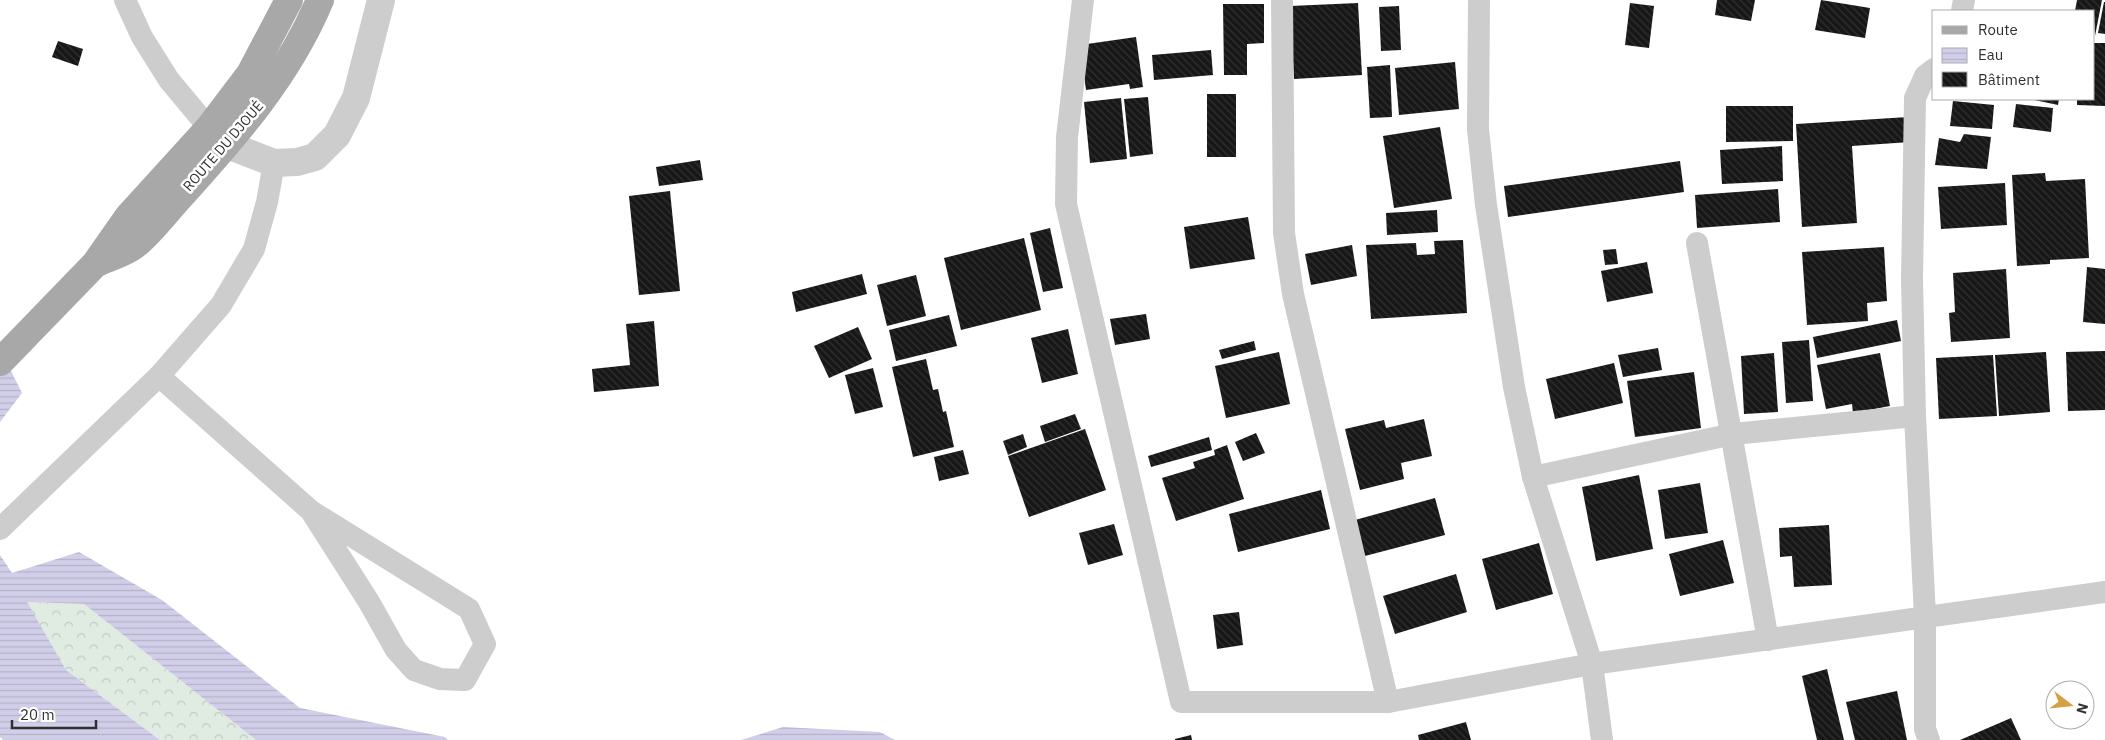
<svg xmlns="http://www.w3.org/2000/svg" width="2105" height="740" font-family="'IBM Plex Sans',sans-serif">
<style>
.forest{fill:url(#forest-crowns)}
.water{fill:url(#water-rules)}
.building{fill:url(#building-back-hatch)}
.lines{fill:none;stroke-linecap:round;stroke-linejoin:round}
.minor{stroke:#cdcdcd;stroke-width:22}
.tertiary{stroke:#cdcdcd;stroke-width:28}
.primary{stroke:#a8a8a8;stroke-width:28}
.labels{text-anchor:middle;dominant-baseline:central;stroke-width:5;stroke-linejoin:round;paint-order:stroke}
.street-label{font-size:14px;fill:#303030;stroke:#fff}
</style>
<defs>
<pattern id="forest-crowns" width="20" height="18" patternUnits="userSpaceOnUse" patternTransform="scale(1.25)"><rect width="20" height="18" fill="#e0ece2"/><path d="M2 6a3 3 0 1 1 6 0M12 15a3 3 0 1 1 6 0" fill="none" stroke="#c0cbc2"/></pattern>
<pattern id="water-rules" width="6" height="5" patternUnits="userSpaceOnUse" patternTransform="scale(1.25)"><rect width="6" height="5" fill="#d1cee9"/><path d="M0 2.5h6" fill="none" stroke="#b4b1c8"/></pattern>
<pattern id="building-back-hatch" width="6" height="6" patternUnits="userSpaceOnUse" patternTransform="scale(1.25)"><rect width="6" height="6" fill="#171717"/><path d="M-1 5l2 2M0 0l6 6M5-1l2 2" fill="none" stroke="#303030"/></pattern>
</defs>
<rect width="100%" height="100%" fill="#fff"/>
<!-- forest -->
<path class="forest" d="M 26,602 L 84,604 L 256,740 L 160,740 L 66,670 Z"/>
<!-- water -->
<g class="water">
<path d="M 0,349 L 22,393 L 0,422 Z"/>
<path d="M 79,552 L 162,600 L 300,708 L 445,737 L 448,740 L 256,740 L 84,604 L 27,602 L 66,670 L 160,740 L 3,740 L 0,737 L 0,555 L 12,573 Z"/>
<path d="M 783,727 L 880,732 L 895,740 L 741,740 Z"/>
</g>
<!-- building -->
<g class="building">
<path d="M 1717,0 L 1755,0 L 1751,21 L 1715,15 Z"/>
<path d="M 1821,0 L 1870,8 L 1865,38 L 1815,30 Z"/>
<path d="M 2077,0 L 2102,0 L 2095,36 L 2094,11 L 2075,11 Z"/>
<path d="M 2104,2 L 2105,2 L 2105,34 L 2098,33 Z"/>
<path d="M 1358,3 L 1362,75 L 1294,79 L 1290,6 Z"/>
<path d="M 1630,3 L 1654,6 L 1649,48 L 1625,45 Z"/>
<path d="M 1223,4 L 1264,4 L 1264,43 L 1247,44 L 1247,75 L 1224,75 Z"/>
<path d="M 1399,6 L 1401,50 L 1381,51 L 1379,7 Z"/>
<path d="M 1136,37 L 1143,87 L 1130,89 L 1129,84 L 1086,90 L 1080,45 Z"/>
<path d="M 58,41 L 83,49 L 78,66 L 52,57 Z"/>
<path d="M 2094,43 L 2105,43 L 2105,106 L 2077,105 L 2077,99 L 2094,99 Z"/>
<path d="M 1211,50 L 1213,75 L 1154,80 L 1152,55 Z"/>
<path d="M 1455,62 L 1459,109 L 1399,115 L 1395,68 Z"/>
<path d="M 1390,65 L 1392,117 L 1370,118 L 1367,67 Z"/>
<rect x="1207" y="94" width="29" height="63"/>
<path d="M 1148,97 L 1153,154 L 1130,157 L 1124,99 Z"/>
<path d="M 1121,98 L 1127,159 L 1090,163 L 1084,102 Z"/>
<path d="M 2030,99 L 2059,99 L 2058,105 Z"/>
<path d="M 1953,101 L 1994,105 L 1992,129 L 1950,126 Z"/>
<path d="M 2016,104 L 2053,108 L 2051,132 L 2013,127 Z"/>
<path d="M 1726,106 L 1793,106 L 1793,141 L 1726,142 Z"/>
<path d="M 1908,117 L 1910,142 L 1852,146 L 1857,223 L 1802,227 L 1796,124 Z"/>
<path d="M 1440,127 L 1452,199 L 1394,208 L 1383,136 Z"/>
<path d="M 1964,134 L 1991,137 L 1987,169 L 1935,165 L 1939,138 L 1960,142 Z"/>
<path d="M 1782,146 L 1783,181 L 1722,184 L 1720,150 Z"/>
<path d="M 700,160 L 703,180 L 659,186 L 656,167 Z"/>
<path d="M 1680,161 L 1684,192 L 1508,217 L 1504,186 Z"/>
<path d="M 2045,173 L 2046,181 L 2085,179 L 2089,258 L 2050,260 L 2050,264 L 2017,266 L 2012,175 Z"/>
<path d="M 2005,183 L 2007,225 L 1941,229 L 1938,187 Z"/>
<path d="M 1778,189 L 1780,222 L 1697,228 L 1695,195 Z"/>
<path d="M 670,191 L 680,291 L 639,295 L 629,196 Z"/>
<path d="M 1437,210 L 1438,232 L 1387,235 L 1386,213 Z"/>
<path d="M 1248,217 L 1255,259 L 1190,269 L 1184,227 Z"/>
<path d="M 1050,228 L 1063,288 L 1043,292 L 1030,233 Z"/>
<path d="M 1024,238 L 1041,310 L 961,330 L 944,258 Z"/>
<path d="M 1463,240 L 1467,313 L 1371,319 L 1366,245 L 1416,243 L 1417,255 L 1435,254 L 1434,241 Z"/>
<path d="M 1352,245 L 1357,276 L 1311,285 L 1305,254 Z"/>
<path d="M 1884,247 L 1887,301 L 1867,303 L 1868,321 L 1807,325 L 1802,252 Z"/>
<path d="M 1616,249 L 1618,264 L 1605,265 L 1603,250 Z"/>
<path d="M 1647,262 L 1653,293 L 1607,302 L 1601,271 Z"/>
<path d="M 2087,267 L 2105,269 L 2105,324 L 2083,322 Z"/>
<path d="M 2006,269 L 2010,338 L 1951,342 L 1949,313 L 1955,312 L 1953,273 Z"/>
<path d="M 862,274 L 867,294 L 796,312 L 792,292 Z"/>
<path d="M 916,275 L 926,316 L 887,326 L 877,285 Z"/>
<path d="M 1146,314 L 1150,339 L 1115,345 L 1110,319 Z"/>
<path d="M 949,315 L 957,346 L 896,361 L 889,330 Z"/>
<path d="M 1897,320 L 1901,341 L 1817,358 L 1813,337 Z"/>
<path d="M 654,321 L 659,386 L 594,392 L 592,369 L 630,365 L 626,324 Z"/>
<path d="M 858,327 L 872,359 L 829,378 L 814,346 Z"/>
<path d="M 1068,329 L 1078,374 L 1042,383 L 1031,338 Z"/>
<path d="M 1809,340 L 1813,401 L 1786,403 L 1782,342 Z"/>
<path d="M 1254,341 L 1256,350 L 1222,359 L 1219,350 Z"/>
<path d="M 1658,348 L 1662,370 L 1623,377 L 1618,355 Z"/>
<path d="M 2105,351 L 2105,410 L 2068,411 L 2066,352 Z"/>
<path d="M 1279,352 L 1290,404 L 1226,418 L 1215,366 Z"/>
<path d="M 2046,352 L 2050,412 L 1999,416 L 1995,355 Z"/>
<path d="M 1774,353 L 1778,412 L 1744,414 L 1741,356 Z"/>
<path d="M 1880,353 L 1890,406 L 1853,413 L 1852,404 L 1826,409 L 1817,365 Z"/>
<path d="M 1993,355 L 1997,416 L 1939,419 L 1936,358 Z"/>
<path d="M 926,359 L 933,390 L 938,389 L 943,412 L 946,411 L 954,447 L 913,457 L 892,367 Z"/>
<path d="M 1614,363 L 1623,403 L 1555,419 L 1546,379 Z"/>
<path d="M 873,368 L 883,407 L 855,414 L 845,375 Z"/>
<path d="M 1694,372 L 1701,428 L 1635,437 L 1627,381 Z"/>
<path d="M 1075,414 L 1081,429 L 1045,442 L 1040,426 Z"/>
<path d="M 1424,419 L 1432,456 L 1401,463 L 1404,479 L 1360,490 L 1345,429 L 1384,420 L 1386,428 Z"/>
<path d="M 1085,429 L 1106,490 L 1029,517 L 1008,456 Z"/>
<path d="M 1256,433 L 1265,453 L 1243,461 L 1235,442 Z"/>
<path d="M 1023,434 L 1027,447 L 1008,455 L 1003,441 Z"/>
<path d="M 1209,437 L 1212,450 L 1151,467 L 1148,456 Z"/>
<path d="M 1227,445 L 1244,499 L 1176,521 L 1162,478 L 1195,468 L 1193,462 L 1215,455 L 1214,450 Z"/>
<path d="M 963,450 L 969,474 L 939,481 L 934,457 Z"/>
<path d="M 1639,475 L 1653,549 L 1596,561 L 1582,487 Z"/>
<path d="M 1700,483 L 1708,533 L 1665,539 L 1658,490 Z"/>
<path d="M 1321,490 L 1330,529 L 1238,552 L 1229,514 Z"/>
<path d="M 1435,498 L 1445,535 L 1365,556 L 1355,520 Z"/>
<path d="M 1114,524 L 1123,555 L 1088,565 L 1079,533 Z"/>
<path d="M 1829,525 L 1832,585 L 1794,587 L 1792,556 L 1780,557 L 1779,528 Z"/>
<path d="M 1723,540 L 1734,583 L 1680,596 L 1669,554 Z"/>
<path d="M 1539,543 L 1553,594 L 1496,610 L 1482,559 Z"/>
<path d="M 1456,574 L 1467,612 L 1395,634 L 1383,596 Z"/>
<path d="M 1239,612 L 1243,645 L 1217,649 L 1213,615 Z"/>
<path d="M 1827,669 L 1844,740 L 1817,740 L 1802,676 Z"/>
<path d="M 1897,691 L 1907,740 L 1855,740 L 1846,702 Z"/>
<path d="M 2011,718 L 2021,740 L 1960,740 Z"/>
<path d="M 1466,722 L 1471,740 L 1419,740 L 1418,735 Z"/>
<path d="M 1191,735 L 1192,740 L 1175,740 L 1175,739 Z"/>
</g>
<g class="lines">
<!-- minor -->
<g class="minor">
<path d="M 125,0 L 142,37 L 169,80 L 209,128"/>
<path d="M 1083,0 L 1067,137 L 1066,204 L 1181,702 L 1388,702 L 1592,664 L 2105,592"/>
<path d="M 1282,0 L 1284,233 L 1293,294 L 1388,702"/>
<path d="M 1479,0 L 1478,129 L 1486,205 L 1514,387 L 1533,477 L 1592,664 L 1602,740"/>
<path d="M 1962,11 L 1964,0"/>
<path d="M 1697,243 L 1768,640"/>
<path d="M 159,376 L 311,511 L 369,602 L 396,650 L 414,670 L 440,679 L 465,680 L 485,644 L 469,609 L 311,511"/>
<path d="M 1533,477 L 1733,434 L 1915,416"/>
<path d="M 0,529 L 159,376 L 221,305 L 254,249 L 267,202 L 274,163"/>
<path d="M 1929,740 L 1925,729 L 1925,616 L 1915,416 L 1912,279 L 1915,98 L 1925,76 L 1934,69"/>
</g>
<!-- tertiary -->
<path class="tertiary" d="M 210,129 L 227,145 L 274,163 L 297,162 L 315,157 L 337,135 L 356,98 L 381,0"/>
<!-- primary -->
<g class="primary">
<path d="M 97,263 C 108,258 125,253 135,245 C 148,236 167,211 179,198 C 234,137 288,77 320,0"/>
<path d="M 0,362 L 95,264 L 128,217 L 209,128 L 250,74 L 289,0"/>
</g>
</g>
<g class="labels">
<!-- street labels -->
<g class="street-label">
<text transform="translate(223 146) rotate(-49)">ROUTE DU DJOUÉ</text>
</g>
</g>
<!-- legend -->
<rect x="1932" y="10" width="162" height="90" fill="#ffffff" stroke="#acacac"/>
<rect x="1942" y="26" width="25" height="8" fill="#a8a8a8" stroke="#acacac"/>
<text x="1978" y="35" font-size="15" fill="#303030">Route</text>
<rect x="1942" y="48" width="25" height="15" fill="url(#water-rules)" stroke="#acacac"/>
<text x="1978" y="60" font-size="15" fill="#303030">Eau</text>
<rect x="1942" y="72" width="25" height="15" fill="url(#building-back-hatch)" stroke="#acacac"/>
<text x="1978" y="85" font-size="15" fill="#303030">Bâtiment</text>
<!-- north arrow -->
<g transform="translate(2070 705) rotate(106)"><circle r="24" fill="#ffffff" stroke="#acacac"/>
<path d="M0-4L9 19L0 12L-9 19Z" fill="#d4a246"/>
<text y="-8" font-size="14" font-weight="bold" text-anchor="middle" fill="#303030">N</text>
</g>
<!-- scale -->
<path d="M12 720v8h84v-8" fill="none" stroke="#303030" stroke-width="2.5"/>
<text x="20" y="720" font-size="15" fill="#303030" stroke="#ffffff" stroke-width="4" paint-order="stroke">20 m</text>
</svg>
